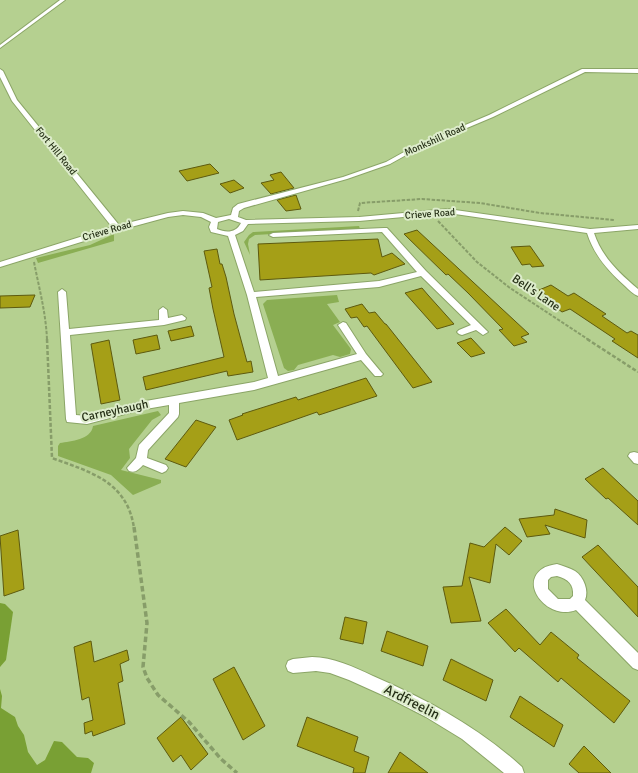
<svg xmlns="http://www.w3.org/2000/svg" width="638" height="773" font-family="Signika,sans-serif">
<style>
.green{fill:#8aae53}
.forest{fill:#79a034}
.building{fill:#a59f17;stroke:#5d5a0f}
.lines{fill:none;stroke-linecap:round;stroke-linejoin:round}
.minor-casing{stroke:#8ba567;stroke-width:2}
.path-far2{stroke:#879d69;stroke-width:2;stroke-dasharray:3.5 1.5;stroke-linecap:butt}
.path-far1{stroke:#879d69;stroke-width:2.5;stroke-dasharray:4 2;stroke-linecap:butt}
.path{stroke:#879d69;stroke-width:3.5;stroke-dasharray:5.5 3;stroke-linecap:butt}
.minor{fill:#fff;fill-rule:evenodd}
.labels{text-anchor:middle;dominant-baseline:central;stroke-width:4;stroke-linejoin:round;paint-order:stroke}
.far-street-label{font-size:10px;fill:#263017;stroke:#ddeccb}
.street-label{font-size:12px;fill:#263017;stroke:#ddeccb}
.near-street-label{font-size:14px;fill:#263017;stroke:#ddeccb}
</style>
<rect width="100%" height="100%" fill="#b5d090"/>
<!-- green -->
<g class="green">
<path d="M 359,226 L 360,229 L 255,235 L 249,239 L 248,244 L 250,255 L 244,242 L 249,235 L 253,232 Z"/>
<path d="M 114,234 L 114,241 L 38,263 L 36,258 L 90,245 Z"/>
<path d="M 337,295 L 339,302 L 327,304 L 340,322 L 333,325 L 351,349 L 350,354 L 340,357 L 333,355 L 298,365 L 294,370 L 288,371 L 284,368 L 263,304 L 267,300 Z"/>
<path d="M 158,411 L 161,415 L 152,420 L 129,449 L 130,458 L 121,470 L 161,480 L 161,483 L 133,495 L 111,475 L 58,456 L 58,446 L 60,443 C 71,441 91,440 93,426 Z"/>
</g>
<!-- forest -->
<g class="forest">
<path d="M 0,603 L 5,604 L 13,612 L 6,660 L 0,667 Z"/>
<path d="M 0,689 L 2,696 L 1,708 L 15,717 L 18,726 L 24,735 L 28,752 L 37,765 L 45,760 L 54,741 L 62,742 L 77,757 L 88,758 L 94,763 L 91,773 L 0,773 Z"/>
</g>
<!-- building -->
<g class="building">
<path d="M 210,164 L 219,173 L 187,181 L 179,171 Z"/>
<path d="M 281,172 L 294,188 L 271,194 L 261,183 L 274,180 L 270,175 Z"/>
<path d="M 234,180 L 244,188 L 230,193 L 220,184 Z"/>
<path d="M 296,195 L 301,209 L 286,211 L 277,200 Z"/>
<path d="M 417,230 L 529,334 L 521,337 L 527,342 L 514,346 L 499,330 L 503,329 L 468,293 L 448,274 L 446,275 L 404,234 Z"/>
<path d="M 378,239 L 382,257 L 392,253 L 405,264 L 374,275 L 371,273 L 260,280 L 258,244 Z"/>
<path d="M 530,246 L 544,266 L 532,267 L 530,264 L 522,265 L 511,247 Z"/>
<path d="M 217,249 L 220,264 L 222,264 L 226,277 L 234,314 L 247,362 L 251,361 L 253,372 L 228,376 L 227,371 L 146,390 L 143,377 L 224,357 L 213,309 L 209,288 L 212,287 L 204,251 Z"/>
<path d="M 551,285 L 568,296 L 574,293 L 606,314 L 602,316 L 627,333 L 631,331 L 638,335 L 638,358 L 612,341 L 615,339 L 570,309 L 562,312 L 553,305 L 557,303 L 539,290 Z"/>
<path d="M 422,288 L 428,295 L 454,324 L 437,329 L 405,293 Z"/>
<path d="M 35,295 L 30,307 L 0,308 L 0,296 Z"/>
<path d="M 362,304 L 369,313 L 375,312 L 385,324 L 386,324 L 432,382 L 413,388 L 367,326 L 364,327 L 357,317 L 351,318 L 345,309 Z"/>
<path d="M 191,326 L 194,336 L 171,341 L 168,331 Z"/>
<path d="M 157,335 L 160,349 L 136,354 L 133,340 Z"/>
<path d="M 471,338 L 485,353 L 471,357 L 457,343 Z"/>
<path d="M 109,340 L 120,400 L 101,404 L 91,344 Z"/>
<path d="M 366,378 L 377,396 L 319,415 L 317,412 L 237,440 L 229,420 L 243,415 L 242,414 L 296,397 L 298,400 Z"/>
<path d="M 196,420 L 216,427 L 186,467 L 165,459 Z"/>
<path d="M 603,468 L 638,501 L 638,525 L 608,498 L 606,499 L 585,479 Z"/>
<path d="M 555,509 L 587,520 L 585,538 L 545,525 L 550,534 L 527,537 L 519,519 L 554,515 Z"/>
<path d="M 505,527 L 522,541 L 509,555 L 496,544 L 490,583 L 469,577 L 481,621 L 451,623 L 443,587 L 462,586 L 470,543 L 484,547 Z"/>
<path d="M 18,530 L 24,589 L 4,596 L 0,536 Z"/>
<path d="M 598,545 L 638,587 L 638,617 L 582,557 Z"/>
<path d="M 506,609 L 540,645 L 551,632 L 579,655 L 577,658 L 630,701 L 614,723 L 561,678 L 558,682 L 519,648 L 515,652 L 488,623 Z"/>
<path d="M 345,617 L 367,622 L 363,644 L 340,639 Z"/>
<path d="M 387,631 L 428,646 L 423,666 L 381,651 Z"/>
<path d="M 91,641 L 94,662 L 127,650 L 129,660 L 120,664 L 123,681 L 118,683 L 125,724 L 93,736 L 92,731 L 85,734 L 84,723 L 93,720 L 89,697 L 82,700 L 74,647 Z"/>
<path d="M 451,659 L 493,680 L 486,701 L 443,680 Z"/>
<path d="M 234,667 L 265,726 L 243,740 L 213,679 Z"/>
<path d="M 520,696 L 563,725 L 554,747 L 510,717 Z"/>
<path d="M 181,717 L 208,754 L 191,770 L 181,755 L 173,762 L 157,738 Z"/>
<path d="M 307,717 L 358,737 L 354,751 L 369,757 L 365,773 L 353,773 L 354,768 L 297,746 Z"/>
<path d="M 584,746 L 611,773 L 579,773 L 569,764 Z"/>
<path d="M 400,752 L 428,773 L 388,773 Z"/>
</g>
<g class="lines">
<!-- minor casing -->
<g class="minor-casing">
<g id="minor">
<path d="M 60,0 L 65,0 L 0,48 L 0,45 Z"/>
<path d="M 0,69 L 3,71 L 17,100 L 119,225 L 168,213 L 183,211 L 203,213 L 216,218 L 231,215 L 233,208 L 238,204 L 343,177 L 386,162 L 413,147 L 489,115 L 582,69 L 638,69 L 638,73 L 585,72 L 493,117 L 417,149 L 390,164 L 347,179 L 244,208 L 239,211 L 238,217 L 246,220 L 359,217 L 448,209 L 590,229 L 638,225 L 638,229 L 594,233 C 602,257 619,273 638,289 L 638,296 C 633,294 629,290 625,286 C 608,271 594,255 587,233 L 448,213 L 359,221 L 248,224 L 243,231 L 235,235 L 254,292 L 379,281 L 417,272 L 382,232 L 273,237 L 269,235 L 273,233 L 384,228 L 387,228 L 426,271 L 488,332 L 483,335 L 476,330 L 462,335 L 459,334 L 457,332 L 459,330 L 471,325 L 421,276 L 379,287 L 256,297 L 278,376 L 357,354 L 338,325 L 343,322 L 346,323 L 366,354 L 381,372 L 383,374 L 381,376 L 375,376 L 361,360 L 254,390 L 179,403 L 179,414 L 178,417 L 148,450 L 147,458 L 166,465 L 168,468 L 166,471 L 162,473 L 143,465 C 138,470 136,473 129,471 L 127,468 L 136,458 L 139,445 L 169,413 L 169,405 L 140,410 L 87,424 L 67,422 L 66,419 L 58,292 L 62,289 L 66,292 L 69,329 L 159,320 L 159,310 L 163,307 L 167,310 L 168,318 L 182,315 L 186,318 L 185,320 L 164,325 L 70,335 L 76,415 L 87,416 L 140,402 L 254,382 L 268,378 L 247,295 L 228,236 L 211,232 L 209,227 L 211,222 L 201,217 L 183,215 L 168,217 L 120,230 L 0,267 L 0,262 L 112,227 L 12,101 L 0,77 ZM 229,219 L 241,223 C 236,233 226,233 217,229 L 218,222 Z"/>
<path d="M 634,452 L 638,453 L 638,464 L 634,463 L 628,456 L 630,453 Z"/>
<path d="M 557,564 C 563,566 570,568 575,571 C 584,577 589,591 585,600 L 638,653 L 638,670 L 633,668 L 576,610 C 549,621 519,585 542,569 C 546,566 552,565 557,564 ZM 557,576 C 568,579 574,584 573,596 L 570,599 L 558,599 L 548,589 L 548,580 L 551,577 Z"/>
<path d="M 312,657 C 333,657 354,667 373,676 C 428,700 478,727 522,767 L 524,773 L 504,773 L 462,739 L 426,717 L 389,698 L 349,680 L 330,673 L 316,671 L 293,673 L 288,671 L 286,666 L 288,661 L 293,659 Z"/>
</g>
</g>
<!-- path-far2 -->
<g class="path-far2">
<path d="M 358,211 L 360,203 L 422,199 L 480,203 L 540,213 L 614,220"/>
<path d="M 438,221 L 477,262 L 510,288 L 589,340"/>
<path d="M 34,262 C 39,288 46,313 47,340"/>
</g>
<!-- path-far1 -->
<g class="path-far1">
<path d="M 47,339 L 52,458 C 90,472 127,481 134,528"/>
<path d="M 587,339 L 638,372"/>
</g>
<!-- path -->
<path class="path" d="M 134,527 L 147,623 L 143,667 L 147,678 L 158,695 L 189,722 L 221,759 L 237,773"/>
<!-- minor -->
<use href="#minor" class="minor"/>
</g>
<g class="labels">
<!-- far-street labels -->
<g class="far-street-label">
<text transform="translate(435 140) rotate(-24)">Monkshill Road</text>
<text transform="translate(56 151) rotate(51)">Fort Hill Road</text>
<text transform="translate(430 214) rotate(-4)">Crieve Road</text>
<text transform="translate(107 231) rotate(-16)">Crieve Road</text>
</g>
<!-- street labels -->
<g class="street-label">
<text transform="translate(536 293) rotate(34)">Bell's Lane</text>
<text transform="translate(115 411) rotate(-12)">Carneyhaugh</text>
</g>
<!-- near-street labels -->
<g class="near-street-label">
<text transform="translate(412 702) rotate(27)">Ardfreelin</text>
</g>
</g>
</svg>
